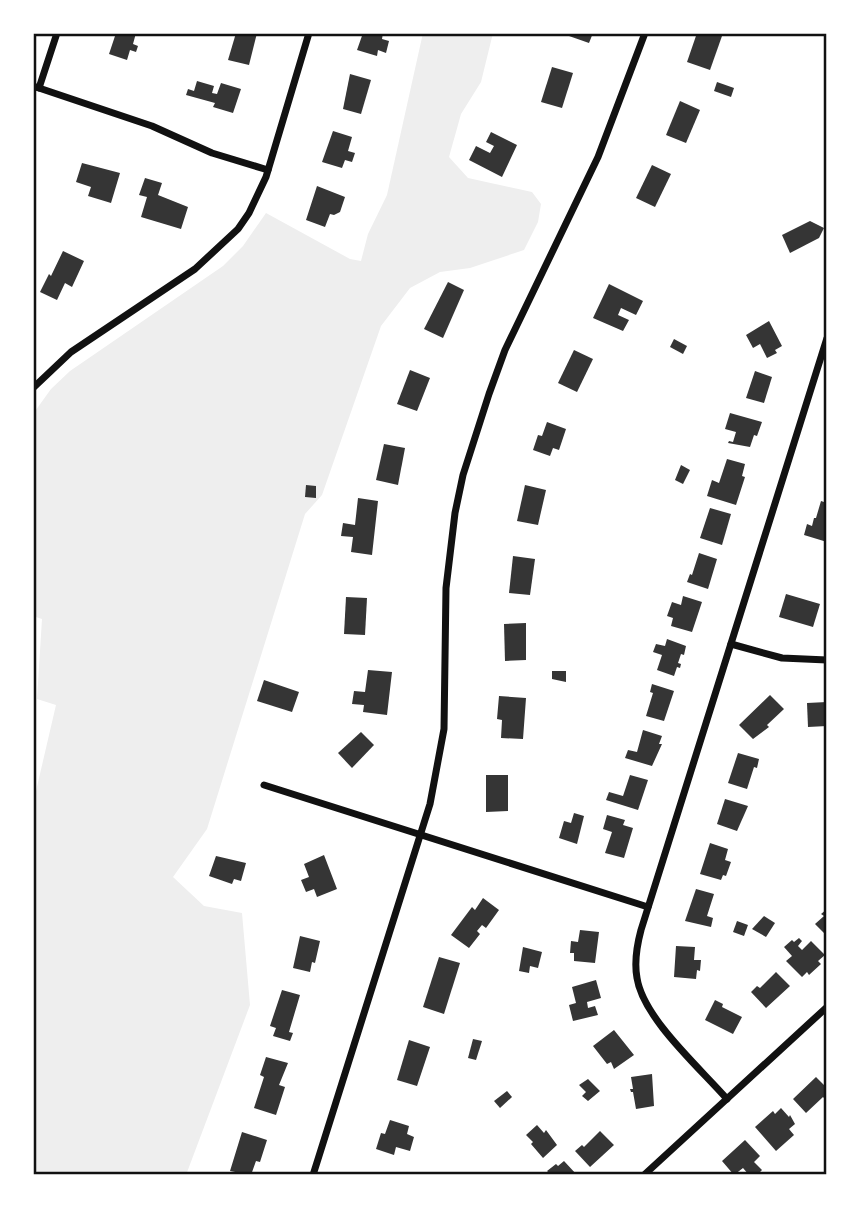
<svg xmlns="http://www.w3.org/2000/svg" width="860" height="1208" font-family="'Work Sans',sans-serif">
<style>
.green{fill:#eee}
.building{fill:#353535}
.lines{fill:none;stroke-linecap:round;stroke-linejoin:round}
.minor{stroke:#111;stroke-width:7}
.neatline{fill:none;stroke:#111;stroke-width:2.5}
</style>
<rect width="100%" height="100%" fill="#fff"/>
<!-- green -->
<path class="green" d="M 423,33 L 493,33 L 481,82 L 461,114 L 449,157 L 468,178 L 532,192 L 541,204 L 538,222 L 524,250 L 470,268 L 440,272 L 410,288 L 381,326 L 322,495 L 305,514 L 207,829 L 173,877 L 204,906 L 242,913 L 250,1005 L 186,1175 L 33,1175 L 33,804 L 56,705 L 37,699 L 42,619 L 33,616 L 33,414 L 51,389 L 70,371 L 223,266 L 243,246 L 266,213 L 350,259 L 361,261 L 368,234 L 387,195 Z"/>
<!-- building -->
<g class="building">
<path d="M 116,33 L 136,33 L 133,44 L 138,46 L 136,52 L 130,50 L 127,60 L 109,54 Z"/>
<path d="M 236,33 L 257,33 L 249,65 L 228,60 Z"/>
<path d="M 363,33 L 383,33 L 382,39 L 389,41 L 386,53 L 378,50 L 377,56 L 357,50 Z"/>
<path d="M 570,33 L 593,33 L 589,43 L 569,36 Z"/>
<path d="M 697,33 L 722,36 L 710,70 L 687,62 Z"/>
<path d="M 552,67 L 573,73 L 562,108 L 541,102 Z"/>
<path d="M 350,74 L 371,80 L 361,114 L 343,109 Z"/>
<path d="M 197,81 L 214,86 L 212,93 L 217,94 L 221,83 L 241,89 L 233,113 L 213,107 L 215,103 L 186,95 L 188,89 L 194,91 Z"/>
<path d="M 717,82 L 734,88 L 731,97 L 714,91 Z"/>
<path d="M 680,101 L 700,110 L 686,143 L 666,135 Z"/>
<path d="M 333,131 L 352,137 L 348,151 L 355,153 L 352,162 L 345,160 L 342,168 L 322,162 Z"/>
<path d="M 491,132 L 517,145 L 502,177 L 469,160 L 476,146 L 490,153 L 494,146 L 486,142 Z"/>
<path d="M 82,163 L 120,173 L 111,203 L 88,196 L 91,187 L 76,182 Z"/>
<path d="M 652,165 L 671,174 L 655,207 L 636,198 Z"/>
<path d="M 145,178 L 162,183 L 158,195 L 188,207 L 181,229 L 141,217 L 147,197 L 139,195 Z"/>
<path d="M 317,186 L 345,197 L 340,212 L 334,215 L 330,214 L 325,227 L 306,220 Z"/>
<path d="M 810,221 L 824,228 L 819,238 L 790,253 L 782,235 Z"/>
<path d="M 63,251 L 84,261 L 72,287 L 65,283 L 57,300 L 40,292 L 49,274 L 51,276 Z"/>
<path d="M 448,282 L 464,290 L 443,338 L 424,329 Z"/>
<path d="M 609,284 L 643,301 L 636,315 L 621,308 L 618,315 L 629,320 L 623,331 L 593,318 Z"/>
<path d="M 769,321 L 782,346 L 775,350 L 777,353 L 767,358 L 760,344 L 753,348 L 746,335 Z"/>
<path d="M 674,339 L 687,346 L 683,354 L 670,347 Z"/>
<path d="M 574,350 L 593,359 L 577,392 L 558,383 Z"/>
<path d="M 410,370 L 430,378 L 417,411 L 397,404 Z"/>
<path d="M 755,371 L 772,377 L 764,403 L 746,398 Z"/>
<path d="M 730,413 L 762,422 L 757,436 L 754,435 L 750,447 L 728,443 L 729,441 L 733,442 L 736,432 L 725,429 Z"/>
<path d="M 547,422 L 566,429 L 559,450 L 553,448 L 550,456 L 533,450 L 538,435 L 542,436 Z"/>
<path d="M 384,444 L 405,448 L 398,485 L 376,480 Z"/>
<path d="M 727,459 L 745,464 L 742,476 L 745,477 L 736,505 L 707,496 L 712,480 L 719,483 Z"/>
<path d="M 681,465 L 690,470 L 683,484 L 675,480 Z"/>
<path d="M 306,485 L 316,486 L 316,498 L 305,497 Z"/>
<path d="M 525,485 L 546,490 L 538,525 L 517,521 Z"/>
<path d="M 358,498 L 378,501 L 372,555 L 351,552 L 353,537 L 341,536 L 343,523 L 355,525 Z"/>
<path d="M 821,501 L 827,503 L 827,542 L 804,535 L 807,524 L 812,526 L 814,518 L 816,518 Z"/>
<path d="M 710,508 L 731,514 L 722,545 L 700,538 Z"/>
<path d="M 699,553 L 717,559 L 708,589 L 687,582 L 690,574 L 692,575 Z"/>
<path d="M 513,556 L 535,559 L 530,595 L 509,593 Z"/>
<path d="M 786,594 L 820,604 L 813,627 L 779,617 Z"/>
<path d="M 683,596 L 702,602 L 692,632 L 671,626 L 673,618 L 667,616 L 672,602 L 681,605 Z"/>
<path d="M 346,597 L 367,598 L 365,635 L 344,634 Z"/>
<path d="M 526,623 L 526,660 L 505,661 L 504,624 Z"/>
<path d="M 667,639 L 686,646 L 684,655 L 681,654 L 678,663 L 681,664 L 680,668 L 677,667 L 674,676 L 657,670 L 662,655 L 653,652 L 656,644 L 665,646 Z"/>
<path d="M 368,670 L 392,672 L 387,715 L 363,712 L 364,705 L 352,704 L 354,691 L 365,692 Z"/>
<path d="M 552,671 L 566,671 L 566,682 L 552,679 Z"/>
<path d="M 264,680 L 299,692 L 292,712 L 257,701 Z"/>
<path d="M 652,684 L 674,691 L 664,721 L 646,716 L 653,693 L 650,692 Z"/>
<path d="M 770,695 L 784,709 L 767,725 L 769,727 L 753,739 L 739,725 Z"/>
<path d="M 499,696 L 526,698 L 523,739 L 501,738 L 502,720 L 497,719 Z"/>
<path d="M 827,702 L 827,726 L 808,727 L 807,703 Z"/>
<path d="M 643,730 L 662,736 L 659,744 L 662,744 L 652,766 L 625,758 L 628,750 L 637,752 Z"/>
<path d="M 361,732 L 374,745 L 352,768 L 338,753 Z"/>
<path d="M 738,753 L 759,759 L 757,768 L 754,767 L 747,789 L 728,783 Z"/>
<path d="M 486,775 L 508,775 L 508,811 L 486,812 Z"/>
<path d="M 630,775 L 648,780 L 638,810 L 606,800 L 609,792 L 623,796 Z"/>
<path d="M 725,799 L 748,806 L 737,831 L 717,824 Z"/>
<path d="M 574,813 L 584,816 L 577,844 L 559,838 L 564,821 L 571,823 Z"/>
<path d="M 607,815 L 625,820 L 623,825 L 633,828 L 624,858 L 605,853 L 612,832 L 603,829 Z"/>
<path d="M 710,843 L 728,849 L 725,860 L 731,862 L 726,876 L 723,875 L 721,880 L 700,874 Z"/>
<path d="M 324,855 L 337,889 L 317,897 L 314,889 L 306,892 L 301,880 L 309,877 L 304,864 Z"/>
<path d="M 216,856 L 246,863 L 241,881 L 234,879 L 232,884 L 209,876 Z"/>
<path d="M 696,889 L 714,894 L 707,916 L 713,918 L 711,927 L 685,921 Z"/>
<path d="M 483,898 L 499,910 L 486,928 L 482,925 L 477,931 L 480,934 L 469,948 L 451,935 L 472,907 L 475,910 Z"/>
<path d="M 827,909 L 827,936 L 815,924 L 824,916 L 821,914 Z"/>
<path d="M 764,916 L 775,923 L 766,937 L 752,929 Z"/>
<path d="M 737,921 L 748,925 L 744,936 L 733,932 Z"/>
<path d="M 580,930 L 599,932 L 595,963 L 574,961 L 574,953 L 570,953 L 571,941 L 578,942 Z"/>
<path d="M 300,936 L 320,941 L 315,963 L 312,962 L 310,972 L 293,968 Z"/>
<path d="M 799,938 L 802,941 L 798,946 L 802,950 L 811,941 L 825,955 L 818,961 L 821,964 L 809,975 L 807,972 L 802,977 L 786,961 L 792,956 L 784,947 L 792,940 L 794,942 Z"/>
<path d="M 676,946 L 695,947 L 694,960 L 701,960 L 700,971 L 697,970 L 696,979 L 674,977 Z"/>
<path d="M 523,947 L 542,952 L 538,968 L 530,966 L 529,973 L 519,971 Z"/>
<path d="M 439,957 L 460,963 L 444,1014 L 423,1007 Z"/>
<path d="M 776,972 L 790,986 L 766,1008 L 751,992 L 757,986 L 760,988 Z"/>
<path d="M 596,980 L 601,998 L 587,1002 L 588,1008 L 595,1006 L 598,1015 L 573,1021 L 569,1005 L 576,1003 L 572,987 Z"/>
<path d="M 282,990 L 300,995 L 289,1032 L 293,1033 L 290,1041 L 273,1036 L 276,1028 L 270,1026 Z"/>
<path d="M 715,1000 L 723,1004 L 722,1007 L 742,1017 L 733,1034 L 705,1020 Z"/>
<path d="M 614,1030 L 634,1055 L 614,1069 L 611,1062 L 607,1064 L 593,1046 Z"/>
<path d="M 473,1039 L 482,1041 L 476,1060 L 468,1058 Z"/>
<path d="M 409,1040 L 430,1047 L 417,1086 L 397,1080 Z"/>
<path d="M 266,1057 L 288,1063 L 279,1085 L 285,1087 L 276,1115 L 254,1108 L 264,1077 L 260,1075 Z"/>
<path d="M 652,1074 L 654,1106 L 636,1109 L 633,1092 L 631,1092 L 630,1089 L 633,1089 L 631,1077 Z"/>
<path d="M 816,1077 L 827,1088 L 827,1098 L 825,1099 L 823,1097 L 806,1113 L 793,1099 Z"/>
<path d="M 588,1079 L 600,1091 L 588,1101 L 582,1096 L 586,1092 L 579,1085 Z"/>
<path d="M 507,1091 L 512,1097 L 500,1108 L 494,1101 Z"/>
<path d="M 781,1108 L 789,1117 L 790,1115 L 795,1124 L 789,1129 L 794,1135 L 776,1151 L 755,1127 L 773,1111 L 775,1114 Z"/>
<path d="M 390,1120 L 409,1126 L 407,1134 L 414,1137 L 410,1151 L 396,1147 L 394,1155 L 376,1149 L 381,1133 L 385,1134 Z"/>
<path d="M 537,1125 L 544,1133 L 546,1130 L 557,1145 L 543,1158 L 531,1144 L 533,1142 L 526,1135 Z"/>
<path d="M 600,1131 L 614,1145 L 590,1167 L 575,1151 L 582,1145 L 584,1147 Z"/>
<path d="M 242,1132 L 267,1140 L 260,1162 L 256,1161 L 251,1175 L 230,1171 Z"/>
<path d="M 745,1140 L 760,1156 L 754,1162 L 762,1170 L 757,1175 L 749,1175 L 743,1168 L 734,1175 L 722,1161 Z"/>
<path d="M 564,1161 L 577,1175 L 551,1175 L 547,1171 L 556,1164 L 558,1166 Z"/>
</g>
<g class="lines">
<!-- minor -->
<g class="minor">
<path d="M 33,86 L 152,126 L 212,153 L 268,170"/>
<path d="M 39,88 L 57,33"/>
<path d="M 33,388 L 71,352 L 195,269 L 238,229 L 249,213 L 266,177 L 309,33"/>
<path d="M 731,644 L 782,658 L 827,660"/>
<path d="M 264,785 L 648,907"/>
<path d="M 727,1099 C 700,1068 643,1018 637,978 C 634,962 637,945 641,930 L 827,338"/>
<path d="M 313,1175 L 430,804 L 444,729 L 446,588 L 455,513 L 463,475 L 489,394 L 505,350 L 598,157 L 645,33"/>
<path d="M 644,1175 L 827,1007"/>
</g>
</g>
<!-- border -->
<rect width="860" height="1208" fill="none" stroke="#ffffff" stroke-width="70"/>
<rect x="35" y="35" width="790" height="1138" class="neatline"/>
</svg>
